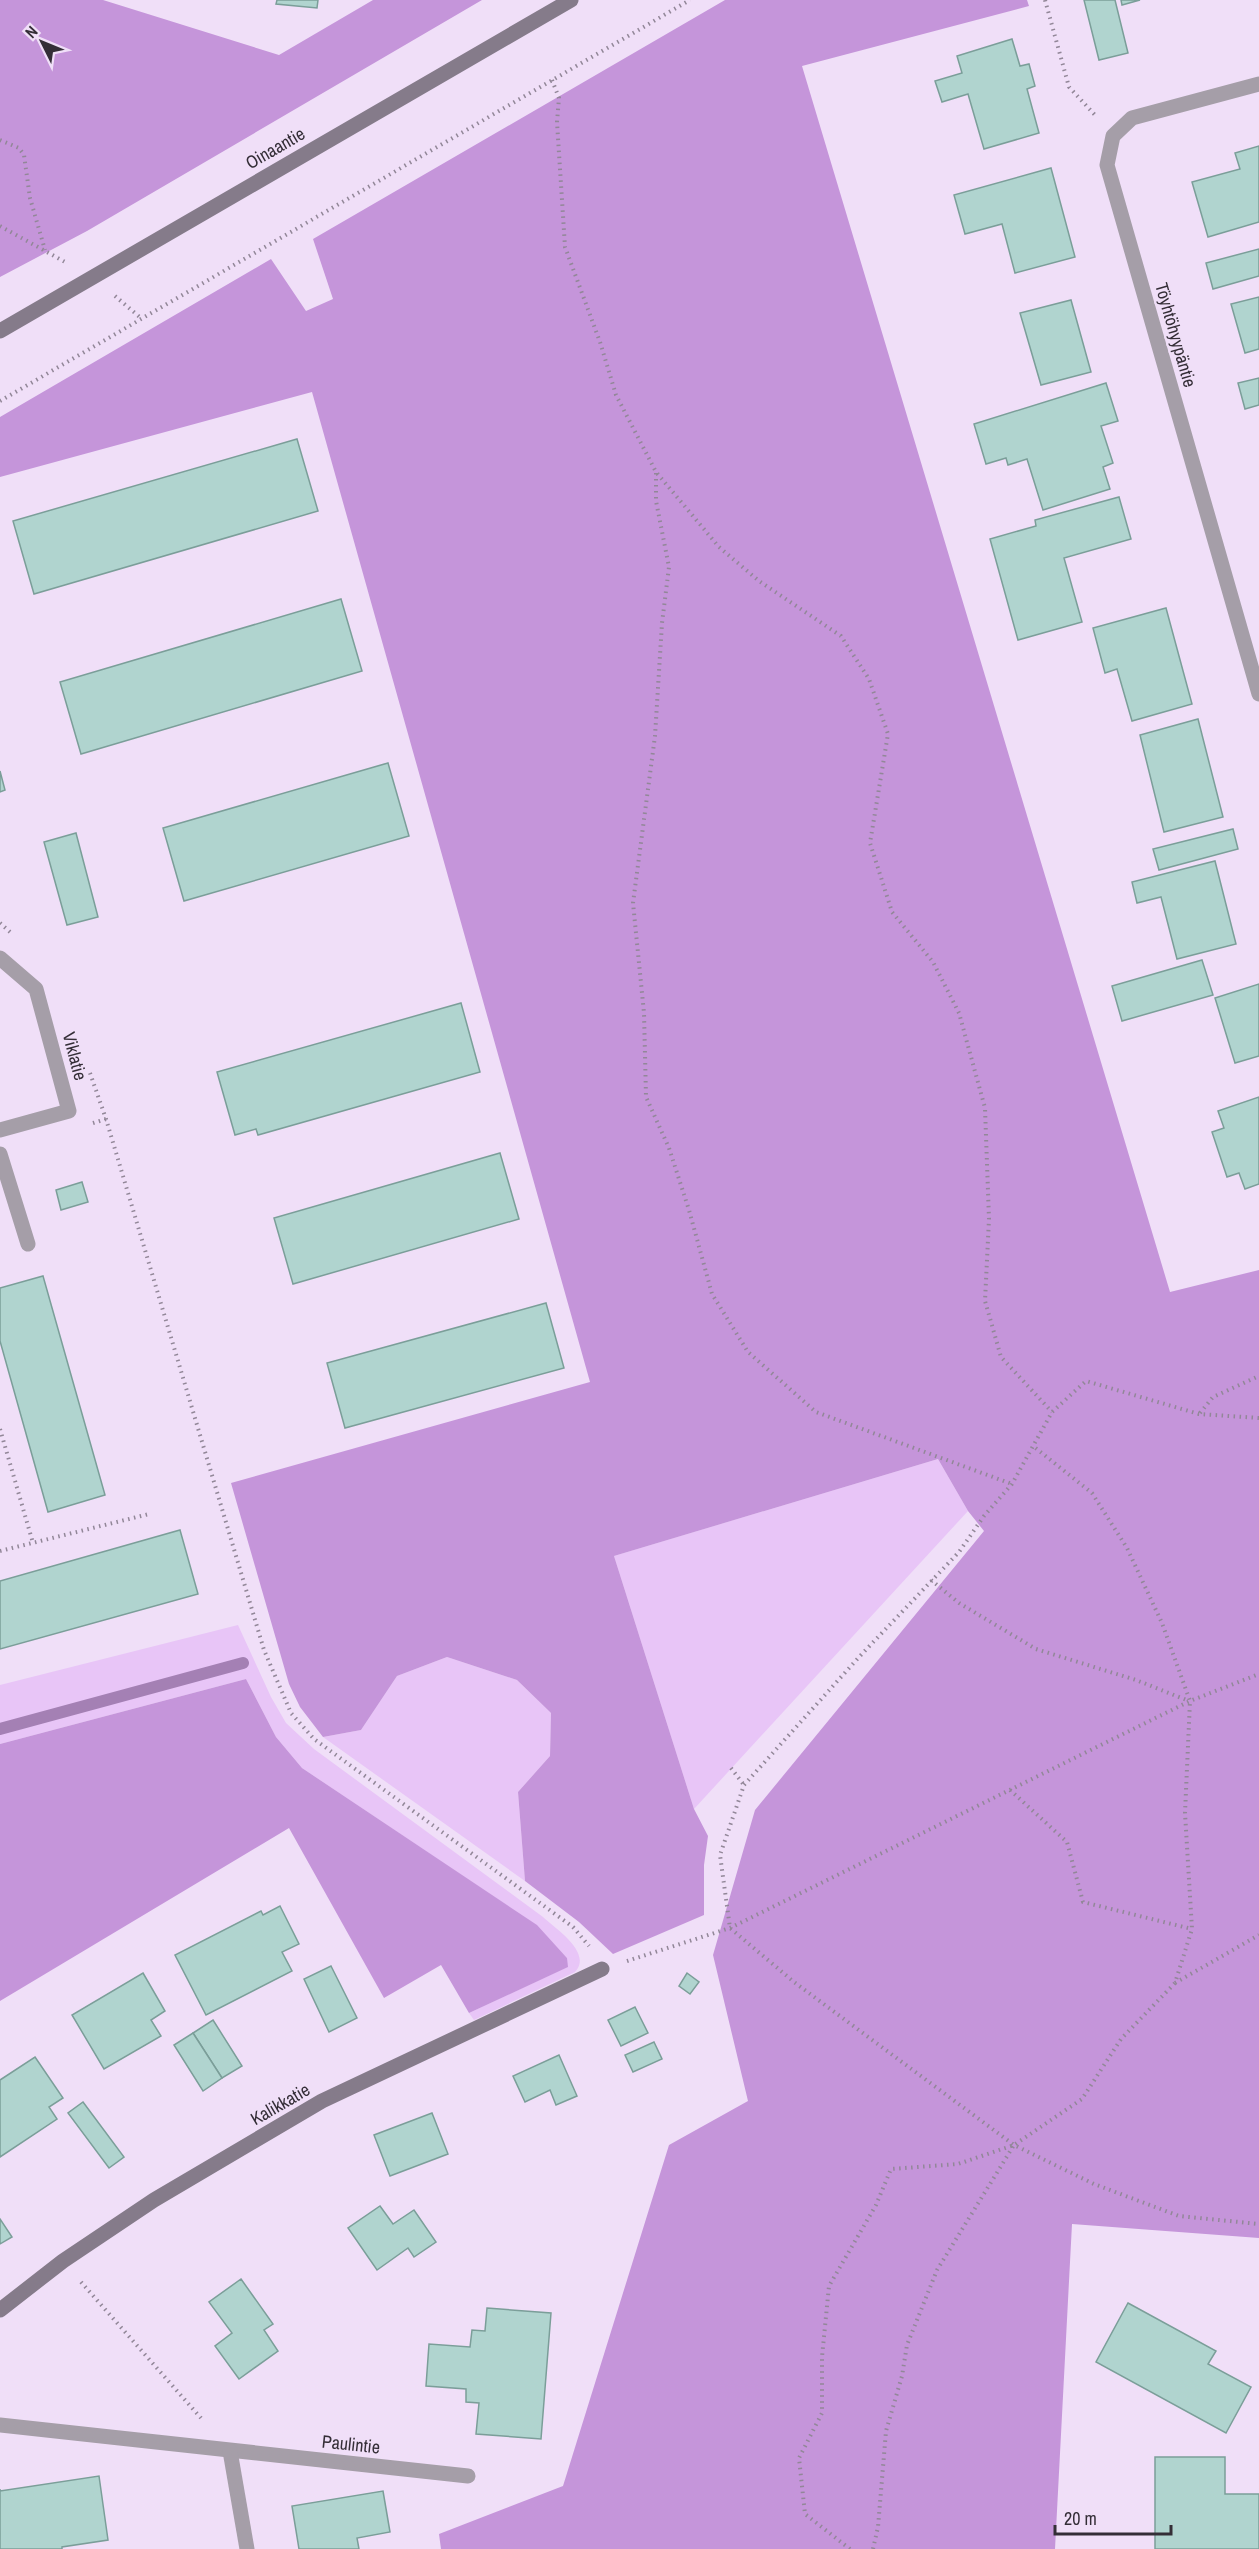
<svg xmlns="http://www.w3.org/2000/svg" width="1259" height="2549" font-family="'Archivo Narrow',sans-serif">
<style>
.green{fill:#e8c5f7}
.forest{fill:#c595da}
.lines{fill:none;stroke-linecap:round;stroke-linejoin:round}
.stream{stroke:#a480b4;stroke-width:12}
.building{fill:#b0d4cf;stroke:#7b9e99;stroke-width:1.5}
.path{stroke:#928798;stroke-width:4;stroke-dasharray:1.5 4.5;stroke-linecap:butt}
.lane{stroke:#a59ea8;stroke-width:15}
.street{stroke:#a59ea8;stroke-width:15}
.secondary{stroke:#857b8a;stroke-width:15}
.labels{text-anchor:middle;dominant-baseline:central;stroke-width:4.5;stroke-linejoin:round;paint-order:stroke}
.street-label{font-size:18px;fill:#342e37;stroke:#f0dff8}
</style>
<rect width="100%" height="100%" fill="#f0dff8"/>
<!-- green -->
<g class="green">
<path d="M 938,1459 L 968,1511 L 694,1809 L 614,1556 Z"/>
<path d="M 238,1625 L 271,1697 L 286,1723 L 314,1749 L 543,1917 C 556,1929 593,1953 575,1972 L 474,2020 L 469,2013 L 567,1967 L 567,1958 L 536,1925 L 302,1768 L 276,1737 L 246,1679 L 0,1744 L 0,1685 Z"/>
<path d="M 447,1657 L 517,1680 L 551,1713 L 550,1756 L 518,1792 L 525,1881 L 323,1737 L 361,1730 L 397,1676 Z"/>
</g>
<!-- forest -->
<g class="forest">
<path d="M 0,0 L 103,0 L 279,55 L 373,0 L 482,0 L 87,231 L 0,277 Z"/>
<path d="M 725,0 L 1027,0 L 1029,6 L 802,66 L 1170,1292 L 1259,1270 L 1259,2238 L 1072,2224 L 1055,2549 L 441,2549 L 439,2534 L 563,2486 L 669,2145 L 748,2101 L 713,1955 L 755,1810 L 984,1531 L 968,1511 L 938,1459 L 614,1556 L 694,1809 L 708,1836 L 704,1865 L 704,1915 L 613,1954 L 579,1922 L 525,1881 L 518,1792 L 550,1756 L 551,1713 L 517,1680 L 447,1657 L 397,1676 L 361,1730 L 323,1737 L 300,1707 L 289,1684 L 231,1483 L 590,1382 L 312,392 L 0,477 L 0,417 L 271,259 L 306,311 L 333,299 L 313,239 Z"/>
<path d="M 246,1679 L 276,1737 L 302,1768 L 537,1925 L 567,1958 L 568,1967 L 469,2013 L 441,1965 L 384,1998 L 289,1828 L 0,2001 L 0,1744 Z"/>
</g>
<g class="lines">
<!-- stream -->
<path class="stream" d="M 0,1729 L 243,1663"/>
</g>
<!-- building -->
<g class="building">
<path d="M 277,0 L 318,0 L 317,8 L 276,4 Z"/>
<path d="M 1084,0 L 1115,0 L 1128,53 L 1099,60 Z"/>
<path d="M 1121,0 L 1140,0 L 1122,5 Z"/>
<path d="M 1012,39 L 1020,66 L 1029,64 L 1035,86 L 1027,89 L 1039,133 L 984,149 L 968,94 L 942,102 L 935,81 L 962,73 L 957,56 Z"/>
<path d="M 1259,146 L 1259,222 L 1208,237 L 1192,182 L 1240,169 L 1235,153 Z"/>
<path d="M 1051,168 L 1075,257 L 1015,273 L 1002,224 L 965,234 L 954,195 Z"/>
<path d="M 1259,249 L 1259,276 L 1213,289 L 1206,263 Z"/>
<path d="M 1259,297 L 1259,349 L 1245,353 L 1231,304 Z"/>
<path d="M 1071,300 L 1091,372 L 1041,385 L 1020,313 Z"/>
<path d="M 1259,378 L 1259,405 L 1245,409 L 1238,383 Z"/>
<path d="M 1106,383 L 1118,421 L 1101,426 L 1113,463 L 1103,467 L 1110,489 L 1043,510 L 1027,459 L 1008,465 L 1006,458 L 986,464 L 974,424 Z"/>
<path d="M 297,439 L 318,511 L 34,594 L 13,521 Z"/>
<path d="M 1119,497 L 1131,539 L 1064,558 L 1082,622 L 1018,640 L 990,539 L 1036,526 L 1035,520 Z"/>
<path d="M 341,599 L 362,671 L 81,754 L 60,682 Z"/>
<path d="M 1166,608 L 1192,704 L 1132,721 L 1117,669 L 1105,673 L 1093,628 Z"/>
<path d="M 1198,719 L 1223,817 L 1164,832 L 1140,735 Z"/>
<path d="M 388,763 L 409,836 L 184,901 L 163,828 Z"/>
<path d="M 0,771 L 5,790 L 0,792 Z"/>
<path d="M 1233,829 L 1238,849 L 1159,870 L 1153,849 Z"/>
<path d="M 76,833 L 98,917 L 67,925 L 44,842 Z"/>
<path d="M 1215,861 L 1236,944 L 1177,959 L 1161,897 L 1137,903 L 1132,882 Z"/>
<path d="M 1202,960 L 1213,995 L 1122,1021 L 1112,986 Z"/>
<path d="M 1259,984 L 1259,1056 L 1235,1063 L 1215,998 Z"/>
<path d="M 461,1003 L 480,1072 L 258,1135 L 256,1129 L 235,1135 L 217,1072 Z"/>
<path d="M 1259,1097 L 1259,1184 L 1245,1189 L 1239,1173 L 1227,1177 L 1212,1132 L 1224,1128 L 1218,1111 Z"/>
<path d="M 500,1153 L 519,1219 L 293,1284 L 274,1218 Z"/>
<path d="M 82,1182 L 88,1202 L 61,1210 L 56,1190 Z"/>
<path d="M 43,1276 L 105,1495 L 48,1512 L 0,1341 L 0,1288 Z"/>
<path d="M 546,1303 L 564,1368 L 345,1428 L 327,1363 Z"/>
<path d="M 180,1530 L 198,1594 L 0,1649 L 0,1581 Z"/>
<path d="M 280,1906 L 299,1944 L 282,1952 L 292,1971 L 206,2015 L 175,1955 L 261,1911 L 263,1915 Z"/>
<path d="M 331,1966 L 357,2018 L 329,2032 L 304,1979 Z"/>
<path d="M 143,1973 L 165,2011 L 151,2020 L 161,2036 L 104,2069 L 72,2015 Z"/>
<path d="M 687,1973 L 699,1982 L 690,1994 L 679,1986 Z"/>
<path d="M 635,2007 L 648,2033 L 621,2046 L 608,2020 Z"/>
<path d="M 213,2020 L 242,2066 L 222,2078 L 193,2033 Z"/>
<path d="M 193,2033 L 222,2078 L 203,2091 L 174,2045 Z"/>
<path d="M 654,2042 L 662,2059 L 633,2072 L 625,2055 Z"/>
<path d="M 559,2055 L 577,2096 L 556,2105 L 550,2090 L 525,2102 L 513,2076 Z"/>
<path d="M 35,2057 L 63,2098 L 49,2107 L 57,2119 L 0,2157 L 0,2080 Z"/>
<path d="M 83,2102 L 124,2157 L 109,2168 L 68,2113 Z"/>
<path d="M 432,2113 L 448,2154 L 390,2176 L 374,2135 Z"/>
<path d="M 380,2206 L 393,2224 L 414,2210 L 436,2242 L 414,2257 L 408,2248 L 377,2270 L 348,2228 Z"/>
<path d="M 0,2219 L 12,2237 L 0,2244 Z"/>
<path d="M 241,2279 L 273,2324 L 264,2330 L 278,2351 L 239,2379 L 215,2346 L 232,2333 L 209,2302 Z"/>
<path d="M 1128,2303 L 1216,2351 L 1208,2364 L 1251,2387 L 1226,2433 L 1096,2362 Z"/>
<path d="M 487,2308 L 551,2313 L 541,2439 L 476,2434 L 479,2403 L 466,2402 L 466,2389 L 426,2386 L 429,2344 L 470,2347 L 472,2330 L 485,2331 Z"/>
<path d="M 1155,2457 L 1225,2457 L 1225,2494 L 1259,2494 L 1259,2549 L 1155,2549 Z"/>
<path d="M 99,2476 L 108,2540 L 62,2547 L 62,2549 L 0,2549 L 0,2489 L 0,2491 Z"/>
<path d="M 383,2491 L 390,2532 L 357,2538 L 359,2549 L 299,2549 L 292,2506 Z"/>
</g>
<g class="lines">
<!-- path -->
<g class="path">
<path d="M 1045,0 L 1069,87 L 1095,115"/>
<path d="M 552,80 L 559,98 L 557,122 L 565,247 L 600,342 L 616,395 L 656,472 L 719,547 L 759,581 L 841,636 L 869,679 L 888,734 L 870,843 L 892,912 L 933,962 L 959,1013 L 985,1108 L 989,1219 L 985,1301 L 1001,1357 L 1052,1412"/>
<path d="M 0,140 L 19,148 L 24,155 L 30,198 L 45,250"/>
<path d="M 0,226 L 65,262"/>
<path d="M 115,296 L 142,319"/>
<path d="M 0,401 L 690,0"/>
<path d="M 656,473 L 656,501 L 669,567 L 662,623 L 655,736 L 633,903 L 644,1013 L 646,1097 L 669,1148 L 689,1210 L 712,1294 L 748,1352 L 816,1412 L 1012,1484"/>
<path d="M 0,923 L 10,932"/>
<path d="M 90,1073 L 106,1119 L 264,1650 L 291,1713 L 314,1739 L 573,1927 L 589,1946"/>
<path d="M 93,1123 L 106,1119"/>
<path d="M 1200,1413 L 1213,1397 L 1259,1376"/>
<path d="M 1259,1418 L 1199,1414 L 1086,1381 L 1052,1412 L 1012,1484 L 984,1516 L 959,1552 L 860,1656 L 744,1785 L 720,1855 L 730,1928 L 794,1982 L 1014,2145 L 1094,2184 L 1179,2216 L 1259,2224"/>
<path d="M 0,1429 L 33,1543"/>
<path d="M 0,1551 L 149,1514"/>
<path d="M 931,1580 L 959,1603 L 1036,1649 L 1136,1680 L 1189,1701"/>
<path d="M 731,1768 L 744,1785"/>
<path d="M 1010,1790 L 1067,1842 L 1083,1902 L 1192,1929"/>
<path d="M 627,1961 L 730,1928 L 1190,1701 L 1259,1674"/>
<path d="M 1175,1983 L 1259,1935"/>
<path d="M 81,2282 L 201,2418"/>
<path d="M 850,2549 L 805,2514 L 799,2458 L 822,2413 L 822,2357 L 829,2286 L 876,2205 L 891,2169 L 958,2164 L 1014,2145 L 1082,2099 L 1121,2039 L 1175,1983 L 1192,1929 L 1185,1813 L 1190,1701 L 1162,1623 L 1127,1548 L 1092,1493 L 1033,1446"/>
<path d="M 873,2549 L 878,2527 L 886,2431 L 902,2376 L 907,2345 L 937,2270 L 1014,2145"/>
</g>
<!-- lane -->
<path class="lane" d="M 0,1154 L 28,1244"/>
<!-- street -->
<g class="street">
<path d="M 1259,84 L 1132,118 L 1113,136 L 1107,165 L 1259,694"/>
<path d="M 0,958 L 36,989 L 69,1111 L 0,1130"/>
<path d="M 0,2425 L 468,2476"/>
<path d="M 230,2451 L 247,2549"/>
</g>
<!-- secondary -->
<g class="secondary">
<path d="M 0,331 L 571,0"/>
<path d="M 0,2310 L 63,2261 L 154,2200 L 322,2101 L 602,1969"/>
</g>
</g>
<g class="labels">
<!-- street labels -->
<g class="street-label">
<text transform="translate(275 148) rotate(-30)">Oinaantie</text>
<text transform="translate(1176 335) rotate(74)">Töyhtöhyypäntie</text>
<text transform="translate(75 1056) rotate(75)">Viklatie</text>
<text transform="translate(280 2104) rotate(-30)">Kalikkatie</text>
<text transform="translate(351 2444) rotate(6)">Paulintie</text>
</g>
</g>
<!-- north arrow -->
<g transform="translate(42 42) rotate(313)" stroke="#f0dff8" stroke-width="4.5" paint-order="stroke">
<path d="M0-4.5L10 22L0 15L-10 22Z" fill="#342e37"/>
<text y="-9" font-size="16" font-weight="bold" text-anchor="middle" fill="#342e37">N</text>
</g>
<!-- scale -->
<path d="M1055 2525v9h116v-9" fill="none" stroke="#342e37" stroke-width="3"/>
<text x="1064" y="2525" font-size="18" fill="#342e37" stroke="#f0dff8" stroke-width="4.5" paint-order="stroke">20 m</text>
</svg>
